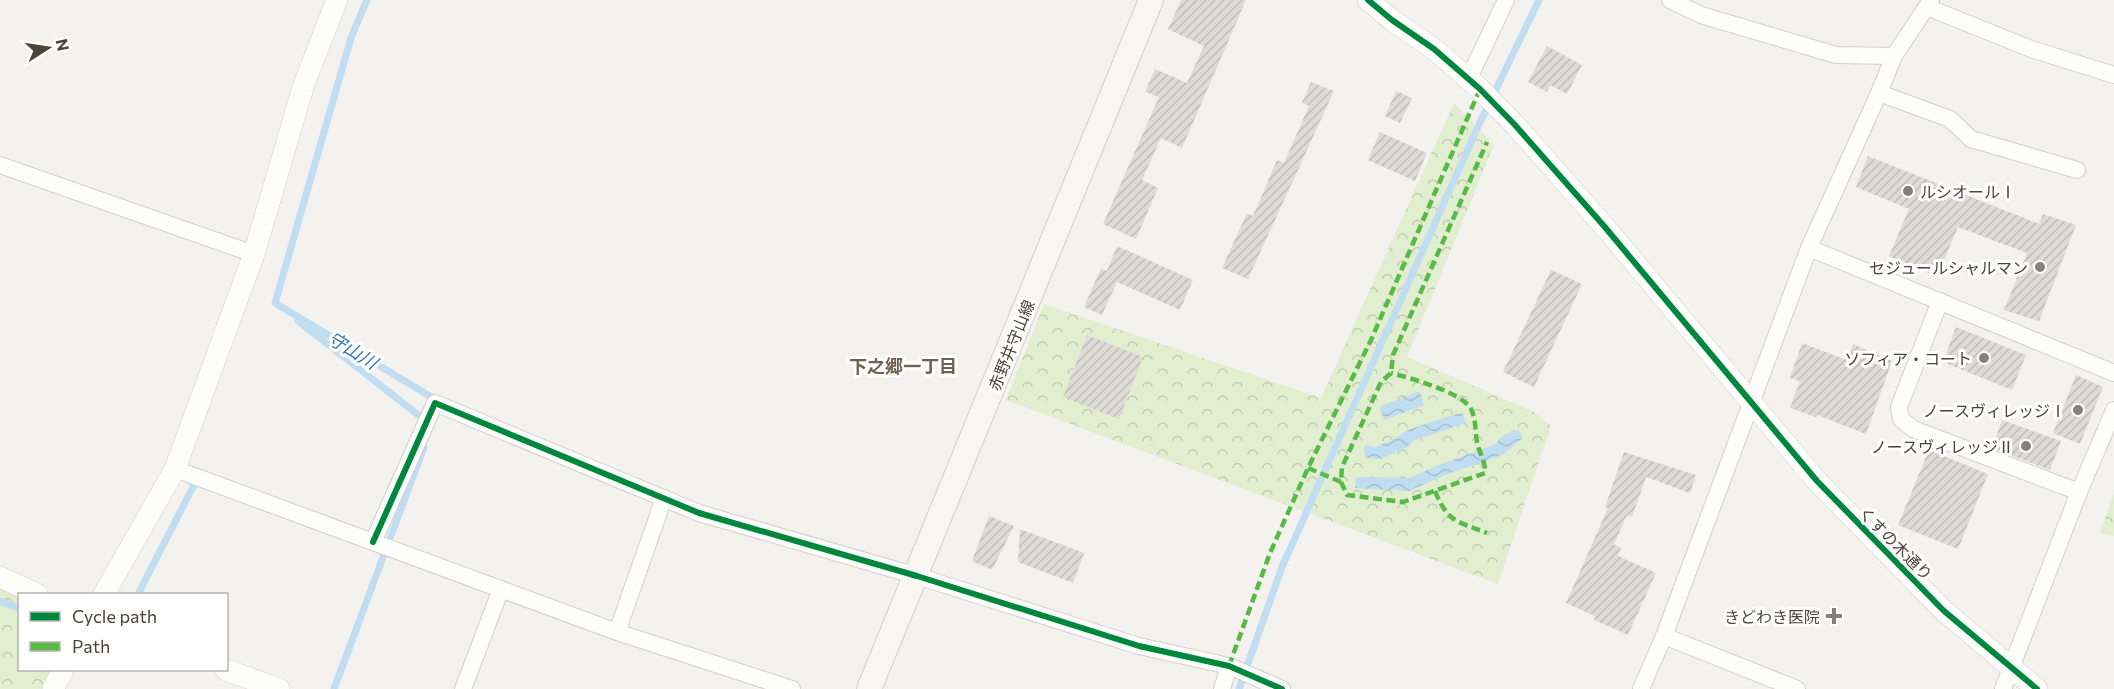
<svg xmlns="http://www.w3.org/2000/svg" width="2114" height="689" font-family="Commissioner,'Noto Sans JP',sans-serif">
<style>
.park{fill:url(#park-crowns)}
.water{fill:url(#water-waves)}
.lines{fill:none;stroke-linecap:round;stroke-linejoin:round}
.stream{stroke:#c0ddf1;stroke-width:7}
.building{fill:url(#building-hatch)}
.minor-casing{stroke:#d2d0cb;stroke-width:18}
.tertiary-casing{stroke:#d2d0cb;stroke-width:22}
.secondary-casing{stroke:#d3cfc5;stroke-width:26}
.minor{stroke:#fdfdfc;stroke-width:16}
.tertiary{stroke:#fdfdfc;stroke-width:21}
.secondary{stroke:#f7f6f1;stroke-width:24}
.quiet{stroke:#58b947;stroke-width:4.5;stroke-dasharray:9 4.5;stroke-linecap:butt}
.cycleway-casing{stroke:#fff;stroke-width:10}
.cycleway{stroke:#00873e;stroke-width:6}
.poi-dot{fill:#868178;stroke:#fff;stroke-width:2}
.labels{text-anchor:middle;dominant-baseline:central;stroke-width:6;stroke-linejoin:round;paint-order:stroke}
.poi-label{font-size:16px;fill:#4b4439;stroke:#fff;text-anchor:end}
.street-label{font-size:16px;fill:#4b4439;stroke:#fff}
.water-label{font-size:18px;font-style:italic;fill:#2e7ab2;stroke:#fff}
.neighbourhood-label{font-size:18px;font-weight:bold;fill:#6e6250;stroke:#fff}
</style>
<defs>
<pattern id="park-crowns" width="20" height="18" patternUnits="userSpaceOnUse" patternTransform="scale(1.5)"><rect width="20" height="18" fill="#e1eecf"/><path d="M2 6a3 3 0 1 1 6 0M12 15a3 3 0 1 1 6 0" fill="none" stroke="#c3cdb2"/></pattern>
<pattern id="water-waves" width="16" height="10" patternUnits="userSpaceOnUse" patternTransform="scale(1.5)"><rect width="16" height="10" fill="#c0ddf1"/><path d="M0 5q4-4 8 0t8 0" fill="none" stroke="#a6bfcf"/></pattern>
<pattern id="building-hatch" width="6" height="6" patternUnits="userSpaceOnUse" patternTransform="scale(1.5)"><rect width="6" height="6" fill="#dedbd6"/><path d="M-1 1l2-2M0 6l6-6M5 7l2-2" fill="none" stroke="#c0bdb8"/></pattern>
</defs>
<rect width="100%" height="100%" fill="#f4f2ee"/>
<!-- park -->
<g class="park">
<path d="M 1454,103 L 1494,145 L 1407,357 L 1534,412 L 1551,426 L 1498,584 L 1006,400 L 1044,304 L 1321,398 Z"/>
<path d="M 2114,493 L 2114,536 L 2100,533 Z"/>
<path d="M 0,577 L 20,594 L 20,670 L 63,670 L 53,689 L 0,689 Z"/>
</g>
<!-- water -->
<g class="water">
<path d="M 1417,392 L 1420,392 L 1424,405 L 1384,420 L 1380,408 L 1381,406 Z"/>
<path d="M 1459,413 L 1463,414 L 1466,423 L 1415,440 L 1406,448 L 1381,459 L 1365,458 L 1364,447 L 1367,445 L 1376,447 L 1398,437 L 1407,430 Z"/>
<path d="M 1513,430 L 1519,431 L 1522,435 L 1521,440 L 1502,455 L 1445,475 L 1409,491 L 1355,488 L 1356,477 L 1409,478 L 1439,465 L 1496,444 L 1500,438 Z"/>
</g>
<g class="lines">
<!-- stream -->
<g class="stream">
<path d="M 367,0 L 351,38 L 275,303 L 438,401"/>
<path d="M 298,321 L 426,421"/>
<path d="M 138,594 L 194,485"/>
<path d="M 0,601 L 20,609"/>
<path d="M 334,689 L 424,447"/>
<path d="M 1239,689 L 1282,567 L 1475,133 L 1539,0"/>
</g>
</g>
<!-- building -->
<g class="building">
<path d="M 1181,0 L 1246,0 L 1182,148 L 1161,138 L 1142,180 L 1158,188 L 1136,239 L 1103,224 L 1159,97 L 1145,92 L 1155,69 L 1187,83 L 1204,46 L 1168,29 Z"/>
<path d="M 1547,46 L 1582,65 L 1567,94 L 1550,85 L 1547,92 L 1528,82 Z"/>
<path d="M 1311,82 L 1334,91 L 1248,279 L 1222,268 L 1247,213 L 1253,216 L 1277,160 L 1284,163 L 1309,106 L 1302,103 Z"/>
<path d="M 1396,91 L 1412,98 L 1400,123 L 1385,116 Z"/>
<path d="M 1380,132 L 1427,153 L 1415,181 L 1368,160 Z"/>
<path d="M 1868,156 L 2039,224 L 2043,214 L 2076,225 L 2039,321 L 2004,310 L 2027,253 L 1958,227 L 1937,277 L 1889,256 L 1909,209 L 1856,187 Z"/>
<path d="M 1117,246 L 1193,280 L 1180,310 L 1117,282 L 1102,315 L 1084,307 L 1101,268 L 1107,271 Z"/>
<path d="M 1551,270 L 1582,284 L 1534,387 L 1503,372 Z"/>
<path d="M 1956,327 L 2026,355 L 2012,390 L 1943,362 Z"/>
<path d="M 1087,335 L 1143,357 L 1119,419 L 1063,397 Z"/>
<path d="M 1802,343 L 1847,360 L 1853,344 L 1892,361 L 1866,434 L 1817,415 L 1816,417 L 1790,408 L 1800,381 L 1790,378 Z"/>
<path d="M 2076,375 L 2103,387 L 2080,444 L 2053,433 Z"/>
<path d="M 2002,420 L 2061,441 L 2050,470 L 1992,448 Z"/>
<path d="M 1929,450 L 1988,474 L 1958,549 L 1898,525 Z"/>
<path d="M 1624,452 L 1696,475 L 1690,493 L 1646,477 L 1632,517 L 1627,515 L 1614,544 L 1621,548 L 1618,556 L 1656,573 L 1628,635 L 1594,620 L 1595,616 L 1566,603 L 1608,508 L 1605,507 Z"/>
<path d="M 989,516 L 1014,526 L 992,570 L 972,561 Z"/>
<path d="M 1020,529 L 1084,553 L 1073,583 L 1018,562 Z"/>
</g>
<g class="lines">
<!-- minor casing -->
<g class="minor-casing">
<g id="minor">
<path d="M 1670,0 L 1701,15 L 1836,55 L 1894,56"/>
<path d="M 1927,7 L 2031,49 L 2114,75"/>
<path d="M 1469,78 L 1506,0"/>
<path d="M 1879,93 L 1950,119 L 1971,139 L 2077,170"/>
<path d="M 0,165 L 254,254"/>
<path d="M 1809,248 L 2114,373"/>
<path d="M 1940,301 L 1899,407 L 1901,419 L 1913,429 L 2079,492"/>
<path d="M 175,469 L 617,632 L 792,689"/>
<path d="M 373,542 L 435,403 L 699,513 L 917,576 L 1139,646 L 1229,666 L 1282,689"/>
<path d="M 617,632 L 664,498"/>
<path d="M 1664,636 L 1797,689"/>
<path d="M 463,689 L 501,589"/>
<path d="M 1222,689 L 1229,666"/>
<path d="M 1641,689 L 1664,636 L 1809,248 L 1879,93 L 1894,56 L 1931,0"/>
<path d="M 2003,689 L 2079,492 L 2114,410"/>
</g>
</g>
<!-- tertiary casing -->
<g class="tertiary-casing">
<g id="tertiary">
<path d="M 1368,0 L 1392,20 L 1434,49 L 1480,89 L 1515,125 L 1604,226 L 1817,481 L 1944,611 L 2037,689"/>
<path d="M 0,577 L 37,594"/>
<path d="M 104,594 L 175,469 L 254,254 L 304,84 L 337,0"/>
<path d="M 226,670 L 279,689"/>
<path d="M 53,689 L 63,670"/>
</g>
</g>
<!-- secondary casing -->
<g class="secondary-casing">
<path id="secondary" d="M 869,689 L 1151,0"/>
</g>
<!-- minor -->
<use href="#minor" class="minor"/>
<!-- tertiary -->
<use href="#tertiary" class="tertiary"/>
<!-- secondary -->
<use href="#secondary" class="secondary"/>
<!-- quiet -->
<g class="quiet">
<path d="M 1308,468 L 1341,482 L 1342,467 L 1381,382 L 1391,373 L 1393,355 L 1487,142"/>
<path d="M 1341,482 L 1347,495 L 1403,502 L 1485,473 C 1486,462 1479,453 1477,442 C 1475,431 1476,419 1471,409 C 1462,392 1409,378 1391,373"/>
<path d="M 1435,491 C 1448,523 1457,521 1487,533"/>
<path d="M 1229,666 L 1270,553 L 1308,468 L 1371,340 L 1480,89"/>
</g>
<!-- cycleway casing -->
<g class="cycleway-casing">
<g id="cycleway">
<path d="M 1368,0 L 1392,20 L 1434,49 L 1480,89 L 1515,125 L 1604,226 L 1817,481 L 1944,611 L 2037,689"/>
<path d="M 373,542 L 435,403 L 699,513 L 917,576 L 1139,646 L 1229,666 L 1282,689"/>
</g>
</g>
<!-- cycleway -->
<use href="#cycleway" class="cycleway"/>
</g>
<!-- markers -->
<g class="poi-dot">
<circle cx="1908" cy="191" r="6"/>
<circle cx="2040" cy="267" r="6"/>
<circle cx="1984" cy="358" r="6"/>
<circle cx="2078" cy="410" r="6"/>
<circle cx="2026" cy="446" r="6"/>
<path d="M1831 607h6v6h6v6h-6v6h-6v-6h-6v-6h6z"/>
</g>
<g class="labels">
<!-- poi labels -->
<g class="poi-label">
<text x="1920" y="191" text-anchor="start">ルシオールⅠ</text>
<text x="2028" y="267">セジュールシャルマン</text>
<text x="1972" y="358">ソフィア・コート</text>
<text x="2066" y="410">ノースヴィレッジⅠ</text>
<text x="2014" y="446">ノースヴィレッジⅡ</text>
<text x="1820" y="616">きどわき医院</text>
</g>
<!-- street labels -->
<g class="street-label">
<text transform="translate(1011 345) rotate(-68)">赤野井守山線</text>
<text transform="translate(1896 543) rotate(45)">くすの木通り</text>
</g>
<!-- water labels -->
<g class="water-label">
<text transform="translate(353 350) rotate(31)">守山川</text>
</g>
<!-- neighbourhood labels -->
<g class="neighbourhood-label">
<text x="903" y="366">下之郷一丁目</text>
</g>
</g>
<!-- legend -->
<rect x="18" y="593" width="210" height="78" fill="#ffffff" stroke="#b7b4b0" stroke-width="1.5"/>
<rect x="30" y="612" width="30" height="9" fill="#00873e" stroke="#b7b4b0" stroke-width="1.5"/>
<text x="72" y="623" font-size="18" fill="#4b4439">Cycle path</text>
<rect x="30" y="642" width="30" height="9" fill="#58b947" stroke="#b7b4b0" stroke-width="1.5"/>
<text x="72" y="653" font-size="18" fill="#4b4439">Path</text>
<!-- north arrow -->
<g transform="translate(48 48) rotate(78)" stroke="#ffffff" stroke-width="4.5" paint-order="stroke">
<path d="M0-4.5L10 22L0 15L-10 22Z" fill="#4b4439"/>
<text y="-9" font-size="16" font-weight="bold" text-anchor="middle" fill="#4b4439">N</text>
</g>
</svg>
